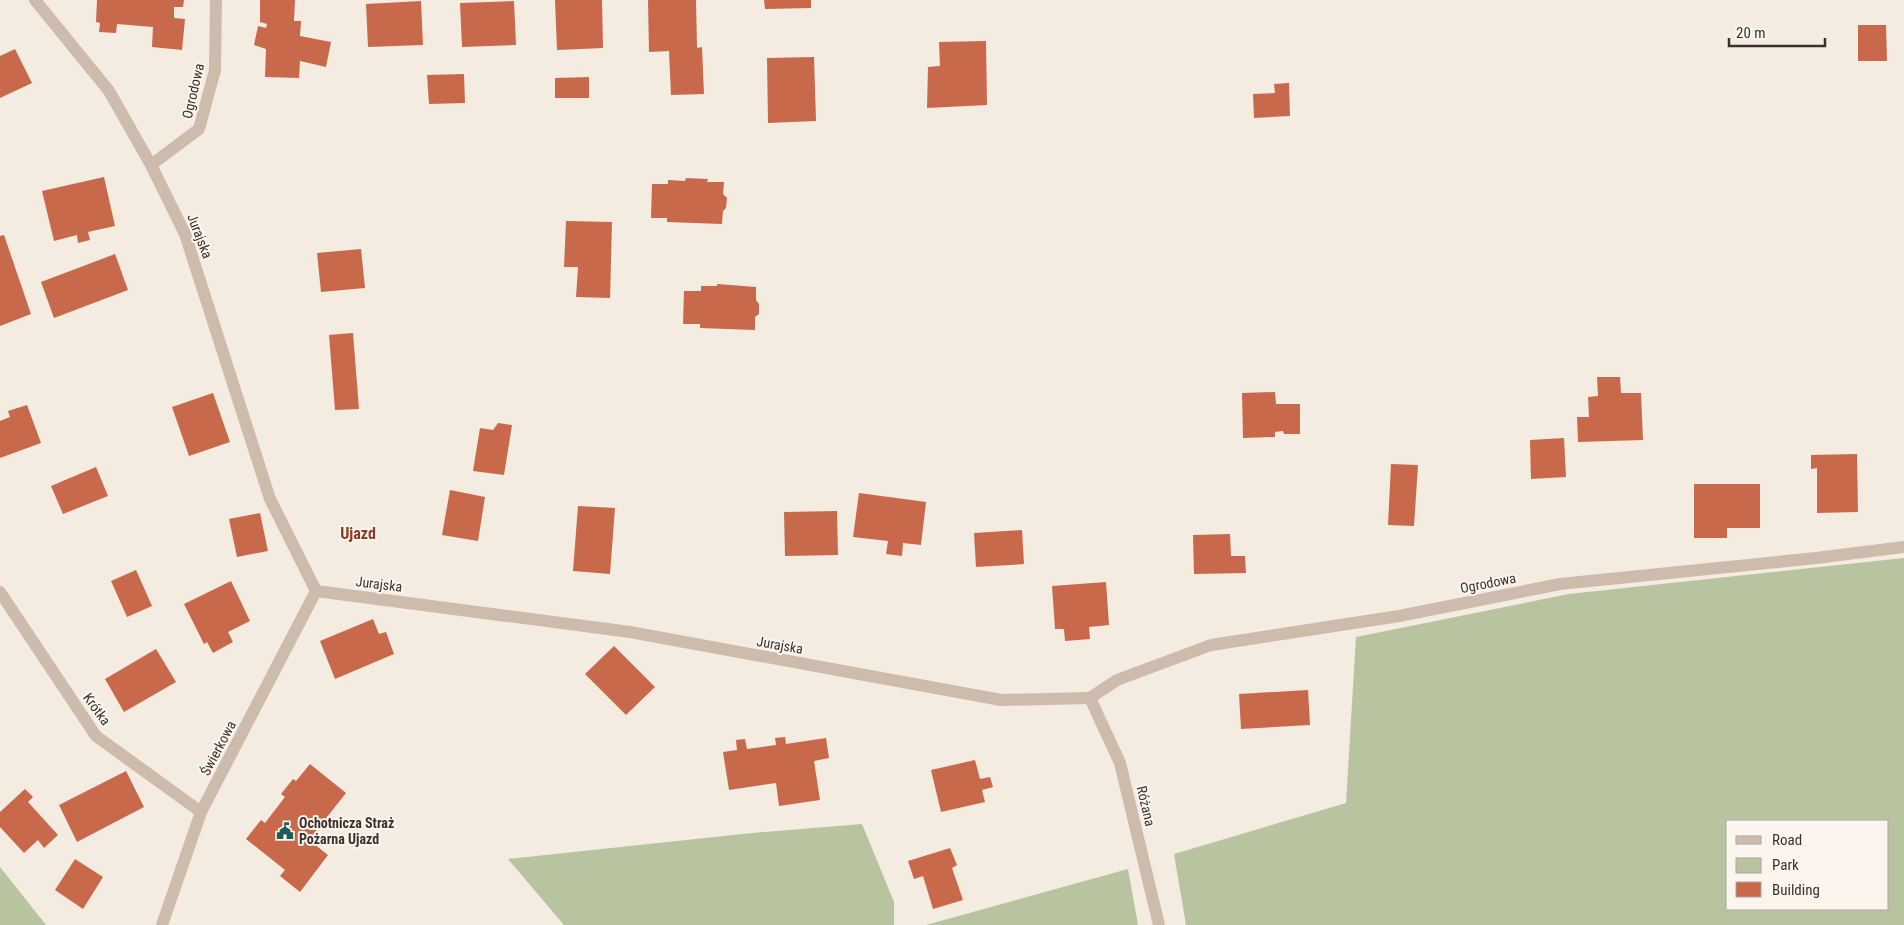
<svg xmlns="http://www.w3.org/2000/svg" width="1904" height="925" font-family="'Roboto Condensed',sans-serif">
<style>
.green{fill:#b8c4a0;fill-rule:evenodd}
.building{fill:#c8694b}
.lines{fill:none;stroke-linecap:round;stroke-linejoin:round}
.minor{stroke:#cdbbac;stroke-width:12}
.labels{text-anchor:middle;dominant-baseline:central;stroke-width:4;stroke-linejoin:round;paint-order:stroke}
.street-label{font-size:14px;fill:#3b302b;stroke:#fbf5ee}
.poi-label{font-size:14px;font-weight:bold;fill:#3b302b;stroke:#fbf5ee;text-anchor:start}
.quarter-label{font-size:16px;font-weight:bold;fill:#8c3b22;stroke:#fbf5ee}
</style>
<rect width="100%" height="100%" fill="#f4ebe1"/>
<!-- green -->
<g class="green">
<path d="M 1904,558 L 1904,925 L 1186,925 L 1174,854 L 1346,803 L 1356,637 L 1569,594 ZM 1728,821 L 1888,821 L 1888,909 L 1728,909 Z"/>
<path d="M 862,824 L 894,902 L 894,925 L 564,925 L 508,859 L 752,833 Z"/>
<path d="M 0,867 L 46,925 L 0,925 Z"/>
<path d="M 1128,869 L 1138,925 L 926,925 Z"/>
</g>
<!-- building -->
<g class="building">
<path d="M 97,0 L 184,0 L 183,7 L 174,7 L 174,18 L 185,19 L 182,50 L 152,47 L 153,27 L 117,24 L 116,33 L 99,32 L 100,23 L 96,22 Z"/>
<path d="M 260,0 L 295,0 L 294,21 L 301,21 L 300,36 L 331,42 L 326,67 L 300,61 L 299,78 L 265,77 L 266,49 L 254,45 L 258,26 L 266,28 L 267,24 L 260,22 Z"/>
<path d="M 555,0 L 602,0 L 603,48 L 557,50 Z"/>
<path d="M 648,0 L 696,0 L 697,48 L 702,47 L 704,94 L 671,95 L 669,51 L 649,52 Z"/>
<path d="M 764,0 L 811,0 L 811,8 L 765,9 Z"/>
<path d="M 421,1 L 423,45 L 368,47 L 366,4 Z"/>
<path d="M 514,1 L 516,45 L 462,47 L 460,3 Z"/>
<path d="M 1858,25 L 1886,25 L 1887,61 L 1858,61 Z"/>
<path d="M 986,41 L 987,105 L 927,108 L 928,67 L 940,66 L 939,42 Z"/>
<path d="M 15,49 L 32,83 L 0,98 L 0,56 Z"/>
<path d="M 814,57 L 816,121 L 768,123 L 767,58 Z"/>
<path d="M 464,74 L 465,103 L 429,104 L 427,75 Z"/>
<path d="M 589,77 L 589,98 L 555,98 L 555,78 Z"/>
<path d="M 1289,83 L 1290,116 L 1254,118 L 1253,94 L 1275,93 L 1274,84 Z"/>
<path d="M 104,177 L 115,226 L 88,232 L 90,240 L 78,243 L 77,235 L 54,241 L 42,191 Z"/>
<path d="M 686,178 L 708,179 L 707,182 L 724,182 L 723,194 L 727,198 L 726,208 L 723,211 L 722,224 L 667,222 L 667,218 L 651,218 L 652,184 L 668,184 L 668,180 L 685,181 Z"/>
<path d="M 566,221 L 612,222 L 610,298 L 576,297 L 578,267 L 564,267 Z"/>
<path d="M 4,235 L 31,314 L 0,326 L 0,236 Z"/>
<path d="M 361,249 L 365,288 L 321,292 L 317,253 Z"/>
<path d="M 115,254 L 128,290 L 54,318 L 41,282 Z"/>
<path d="M 717,284 L 756,287 L 756,300 L 759,304 L 759,314 L 755,317 L 755,330 L 700,328 L 700,324 L 683,324 L 684,291 L 701,291 L 701,286 L 717,286 Z"/>
<path d="M 353,333 L 359,409 L 335,410 L 329,335 Z"/>
<path d="M 1597,377 L 1620,377 L 1621,393 L 1641,393 L 1643,440 L 1578,442 L 1577,417 L 1589,417 L 1588,397 L 1598,396 Z"/>
<path d="M 1275,392 L 1276,404 L 1300,404 L 1300,434 L 1284,434 L 1283,431 L 1275,432 L 1275,437 L 1243,438 L 1242,393 Z"/>
<path d="M 213,393 L 230,442 L 189,456 L 172,407 Z"/>
<path d="M 27,405 L 41,443 L 0,458 L 0,421 L 10,417 L 8,411 Z"/>
<path d="M 498,423 L 512,425 L 504,475 L 473,471 L 480,428 L 493,430 Z"/>
<path d="M 1564,438 L 1566,477 L 1531,479 L 1530,440 Z"/>
<path d="M 1857,454 L 1858,512 L 1817,513 L 1817,468 L 1811,469 L 1811,455 Z"/>
<path d="M 1391,464 L 1418,465 L 1414,526 L 1388,525 Z"/>
<path d="M 96,467 L 108,496 L 63,514 L 51,486 Z"/>
<path d="M 1694,484 L 1760,484 L 1760,528 L 1727,528 L 1727,538 L 1694,538 Z"/>
<path d="M 450,490 L 485,497 L 478,541 L 442,535 Z"/>
<path d="M 859,493 L 926,502 L 921,545 L 903,543 L 902,556 L 886,554 L 888,541 L 853,537 Z"/>
<path d="M 578,506 L 615,508 L 610,574 L 573,571 Z"/>
<path d="M 837,511 L 838,555 L 785,556 L 784,512 Z"/>
<path d="M 260,513 L 268,551 L 237,557 L 229,519 Z"/>
<path d="M 1022,530 L 1024,564 L 976,567 L 974,533 Z"/>
<path d="M 1230,534 L 1231,556 L 1245,556 L 1246,573 L 1194,574 L 1193,535 Z"/>
<path d="M 136,570 L 152,606 L 127,617 L 111,581 Z"/>
<path d="M 231,581 L 250,621 L 228,632 L 233,642 L 213,653 L 207,642 L 204,644 L 184,604 Z"/>
<path d="M 1106,582 L 1109,625 L 1089,627 L 1090,639 L 1065,641 L 1064,629 L 1055,629 L 1052,586 Z"/>
<path d="M 373,619 L 379,634 L 386,632 L 394,654 L 335,679 L 320,641 Z"/>
<path d="M 614,646 L 655,687 L 626,715 L 585,674 Z"/>
<path d="M 156,649 L 176,682 L 124,712 L 105,679 Z"/>
<path d="M 1308,690 L 1310,725 L 1241,729 L 1239,694 Z"/>
<path d="M 785,737 L 786,744 L 826,738 L 829,758 L 814,761 L 820,800 L 779,806 L 776,783 L 729,790 L 723,752 L 737,750 L 736,740 L 745,739 L 747,749 L 776,745 L 775,738 Z"/>
<path d="M 975,760 L 980,779 L 990,777 L 993,787 L 982,790 L 985,802 L 941,812 L 931,770 Z"/>
<path d="M 310,764 L 346,793 L 309,840 L 328,855 L 300,892 L 280,876 L 285,870 L 246,839 L 261,820 L 265,823 L 285,797 L 281,794 L 293,779 L 296,781 Z"/>
<path d="M 126,771 L 144,807 L 77,842 L 59,805 Z"/>
<path d="M 25,789 L 33,797 L 28,802 L 58,835 L 44,848 L 38,840 L 24,853 L 0,827 L 0,812 Z"/>
<path d="M 950,848 L 957,865 L 952,868 L 963,900 L 933,909 L 923,876 L 914,879 L 908,861 Z"/>
<path d="M 75,859 L 103,877 L 83,909 L 55,890 Z"/>
</g>
<g class="lines">
<!-- minor -->
<g class="minor">
<path d="M 35,0 L 109,91 L 151,165 L 185,234 L 270,499 L 316,591"/>
<path d="M 151,165 L 199,129 L 215,70 L 216,0"/>
<path d="M 316,591 L 630,632 L 1001,700 L 1090,698"/>
<path d="M 0,592 L 96,736 L 201,812"/>
<path d="M 1090,698 L 1117,680 L 1211,645 L 1399,616 L 1560,584 L 1816,558 L 1904,547"/>
<path d="M 1090,698 L 1120,763 L 1159,925"/>
<path d="M 162,925 L 201,812 L 316,591"/>
</g>
</g>
<!-- icons -->
<defs>
<g id="civic-bare" transform="scale(1.35)"><path d="M-.6-6.5H3V-4.5H.6V-3L4-1V1h2V6H-6V1h2V-1L-.6-3ZM-1.2 2.5V6h2.4V2.5Z" fill="#1f5a5e" stroke="#fbf5ee" stroke-width="2.5" paint-order="stroke"/></g>
</defs>
<g fill-rule="evenodd">
<use href="#civic-bare" x="285" y="831"/>
</g>
<g class="labels">
<!-- street labels -->
<g class="street-label">
<text transform="translate(193 91) rotate(-77)">Ogrodowa</text>
<text transform="translate(200 236) rotate(69)">Jurajska</text>
<text transform="translate(1488 583) rotate(-11)">Ogrodowa</text>
<text transform="translate(379 584) rotate(7)">Jurajska</text>
<text transform="translate(780 645) rotate(10)">Jurajska</text>
<text transform="translate(97 709) rotate(54)">Krótka</text>
<text transform="translate(218 748) rotate(-62)">Świerkowa</text>
<text transform="translate(1146 806) rotate(77)">Różana</text>
</g>
<!-- poi labels -->
<g class="poi-label">
<text x="299" y="823">Ochotnicza Straż<tspan x="299" dy="16">Pożarna Ujazd</tspan></text>
</g>
<!-- quarter labels -->
<g class="quarter-label">
<text x="358" y="533">Ujazd</text>
</g>
</g>
<!-- legend -->
<rect x="1726" y="820" width="162" height="90" fill="#fbf5ee" stroke="#aea6a0"/>
<rect x="1736" y="836" width="25" height="8" fill="#cdbbac" stroke="#aea6a0"/>
<text x="1772" y="845" font-size="15" fill="#3b302b">Road</text>
<rect x="1736" y="858" width="25" height="15" fill="#b8c4a0" stroke="#aea6a0"/>
<text x="1772" y="870" font-size="15" fill="#3b302b">Park</text>
<rect x="1736" y="882" width="25" height="15" fill="#c8694b" stroke="#aea6a0"/>
<text x="1772" y="895" font-size="15" fill="#3b302b">Building</text>
<!-- scale -->
<path d="M1729 38v8h96v-8" fill="none" stroke="#3b302b" stroke-width="2.5"/>
<text x="1736" y="38" font-size="15" fill="#3b302b" stroke="#fbf5ee" stroke-width="4" paint-order="stroke">20 m</text>
</svg>
